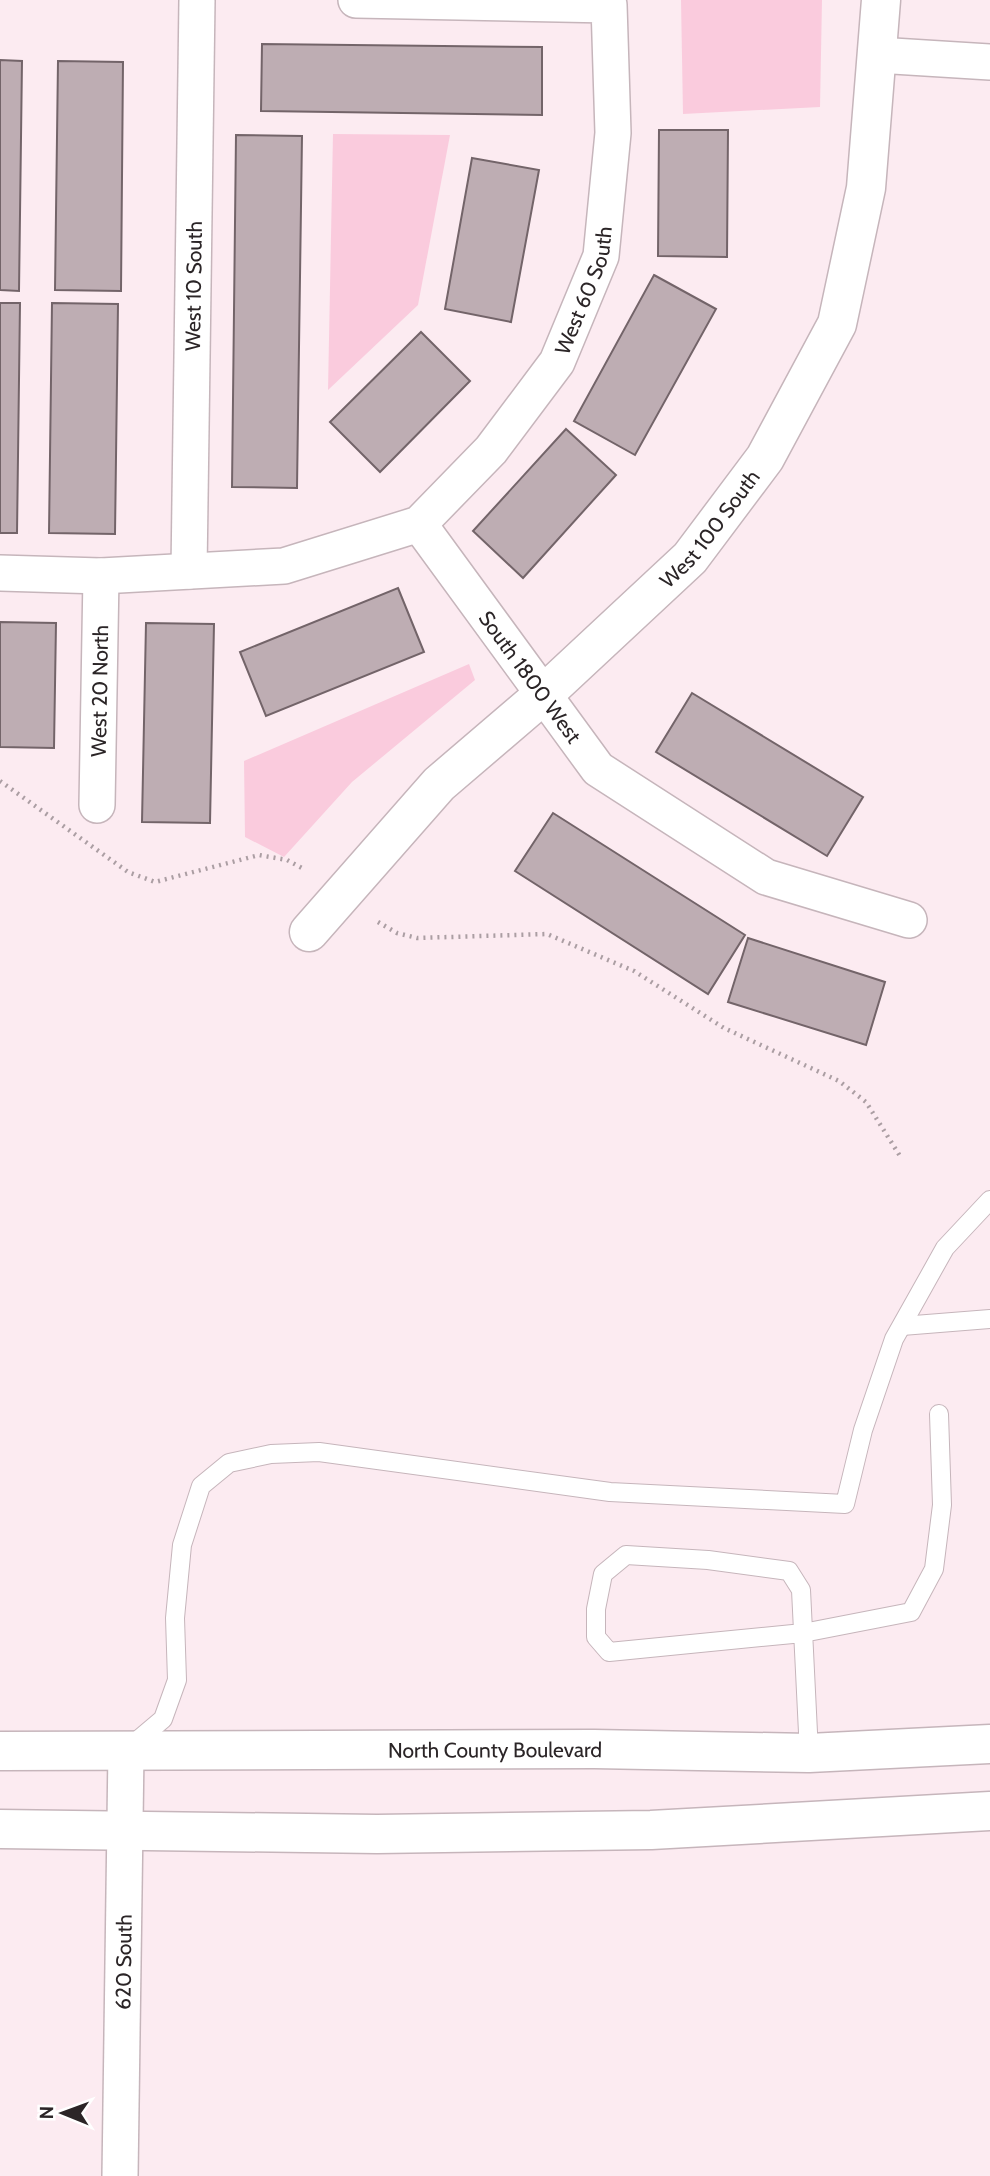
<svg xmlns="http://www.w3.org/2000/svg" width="990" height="2176" font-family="Cabin,sans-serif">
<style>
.green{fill:#facbdd}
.building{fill:#beadb3;stroke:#736469;stroke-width:2}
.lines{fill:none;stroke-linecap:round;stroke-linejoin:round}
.service-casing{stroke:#c6b5bb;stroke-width:20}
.minor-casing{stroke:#c6b5bb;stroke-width:38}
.tertiary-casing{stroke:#c6b5bb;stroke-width:41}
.primary-casing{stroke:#c6b5bb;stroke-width:41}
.path{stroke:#ab9ea3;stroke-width:4.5;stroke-dasharray:2 5;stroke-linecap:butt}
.service{stroke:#fff;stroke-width:18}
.minor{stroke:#fff;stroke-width:35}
.tertiary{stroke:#fff;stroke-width:38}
.primary{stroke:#fff;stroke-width:38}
.labels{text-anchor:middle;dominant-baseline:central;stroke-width:6;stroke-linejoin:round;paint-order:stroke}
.street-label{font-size:21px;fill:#2b2527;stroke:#fff}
</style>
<rect width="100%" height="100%" fill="#fcebf1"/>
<!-- green -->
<g class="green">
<path d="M 681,0 L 822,0 L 820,107 L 683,114 Z"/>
<path d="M 333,134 L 450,135 L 418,305 L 328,390 Z"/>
<path d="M 469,664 L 475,680 L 352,782 L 284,857 L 245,837 L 244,761 Z"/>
</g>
<!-- building -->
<g class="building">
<path d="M 262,44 L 542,47 L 542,115 L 261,111 Z"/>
<path d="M 0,60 L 22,61 L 19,291 L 0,290 Z"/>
<path d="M 58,61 L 123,62 L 121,291 L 55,290 Z"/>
<path d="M 659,130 L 728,130 L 727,257 L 658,256 Z"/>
<path d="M 236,135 L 302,136 L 297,488 L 232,487 Z"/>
<path d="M 472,158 L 539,170 L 511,322 L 445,309 Z"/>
<path d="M 654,275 L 716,309 L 635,455 L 574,421 Z"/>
<path d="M 0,303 L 20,303 L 17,533 L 0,533 Z"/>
<path d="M 52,303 L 118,304 L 115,534 L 49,533 Z"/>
<path d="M 421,332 L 470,381 L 380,472 L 330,422 Z"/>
<path d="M 566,429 L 616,475 L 523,578 L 473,531 Z"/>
<path d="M 398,588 L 424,652 L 266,716 L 240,652 Z"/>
<path d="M 0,622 L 56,623 L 54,748 L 0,747 Z"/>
<path d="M 146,623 L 214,624 L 210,823 L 142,822 Z"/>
<path d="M 692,693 L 863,797 L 827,856 L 656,752 Z"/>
<path d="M 553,813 L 745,935 L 708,994 L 515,871 Z"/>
<path d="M 748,938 L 885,982 L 866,1045 L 728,1002 Z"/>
</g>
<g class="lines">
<!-- service casing -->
<g class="service-casing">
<g id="service">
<path d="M 902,1326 L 990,1319"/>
<path d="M 131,1746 L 163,1719 L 177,1680 L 175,1618 L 182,1545 L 201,1486 L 229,1463 L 271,1454 L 319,1452 L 610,1492 L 845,1504 L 863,1430 L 894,1339 L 945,1248 L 990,1200"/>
<path d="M 809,1753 L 801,1590 L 789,1571 L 708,1560 L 626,1555 L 603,1574 L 596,1609 L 596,1637 L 609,1652 L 803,1633 L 911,1612 L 934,1569 L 942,1505 L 939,1414"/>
</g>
</g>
<!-- minor casing -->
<g class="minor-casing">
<g id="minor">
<path d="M 877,55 L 990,62"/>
<path id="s1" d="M 419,524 L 598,769 L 766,877 L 909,920"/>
<path id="s2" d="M 189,571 L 197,0"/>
<path id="s3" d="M 0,573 L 101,576 L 284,566 L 419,524 L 491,450 L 557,362 L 601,256 L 613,133 L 609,5 L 356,0"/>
<path id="s4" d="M 97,805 L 101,576"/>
<path id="s5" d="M 120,2176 L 126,1751"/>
</g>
</g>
<!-- tertiary casing -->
<g class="tertiary-casing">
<g id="tertiary">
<path id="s6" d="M 309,932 L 439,784 L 543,695 L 690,558 L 765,458 L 837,324 L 866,188 L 881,0"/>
</g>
</g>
<!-- primary casing -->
<g class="primary-casing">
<g id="primary">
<path id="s7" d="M 0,1751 L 594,1749 L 809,1753 L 990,1744"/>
<path d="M 0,1829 L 377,1834 L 651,1830 L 990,1811"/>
</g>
</g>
<!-- path -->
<g class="path">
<path d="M 0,781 L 128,872 L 155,882 L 259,855 L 287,860 L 302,868"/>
<path d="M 378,922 L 397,933 L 417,938 L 547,934 L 634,971 L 724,1028 L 839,1081 L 866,1102 L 900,1156"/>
</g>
<!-- service -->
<use href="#service" class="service"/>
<!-- minor -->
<use href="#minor" class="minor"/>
<!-- tertiary -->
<use href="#tertiary" class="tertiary"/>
<!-- primary -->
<use href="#primary" class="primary"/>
</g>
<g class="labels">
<!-- street labels -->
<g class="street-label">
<text stroke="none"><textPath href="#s2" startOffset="285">West 10 South</textPath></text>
<text stroke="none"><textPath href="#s3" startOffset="716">West 60 South</textPath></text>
<text stroke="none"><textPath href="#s6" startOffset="570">West 100 South</textPath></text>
<text stroke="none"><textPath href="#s1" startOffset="189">South 1800 West</textPath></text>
<text stroke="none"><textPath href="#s4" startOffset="114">West 20 North</textPath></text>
<text stroke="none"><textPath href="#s7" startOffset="495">North County Boulevard</textPath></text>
<text stroke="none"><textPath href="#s5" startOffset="214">620 South</textPath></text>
</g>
</g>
<!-- north arrow -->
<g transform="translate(63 2113) rotate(271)" stroke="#ffffff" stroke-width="5" paint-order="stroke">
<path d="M0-5L12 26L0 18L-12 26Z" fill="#2b2527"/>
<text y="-10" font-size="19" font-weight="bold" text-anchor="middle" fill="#2b2527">N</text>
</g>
</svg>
